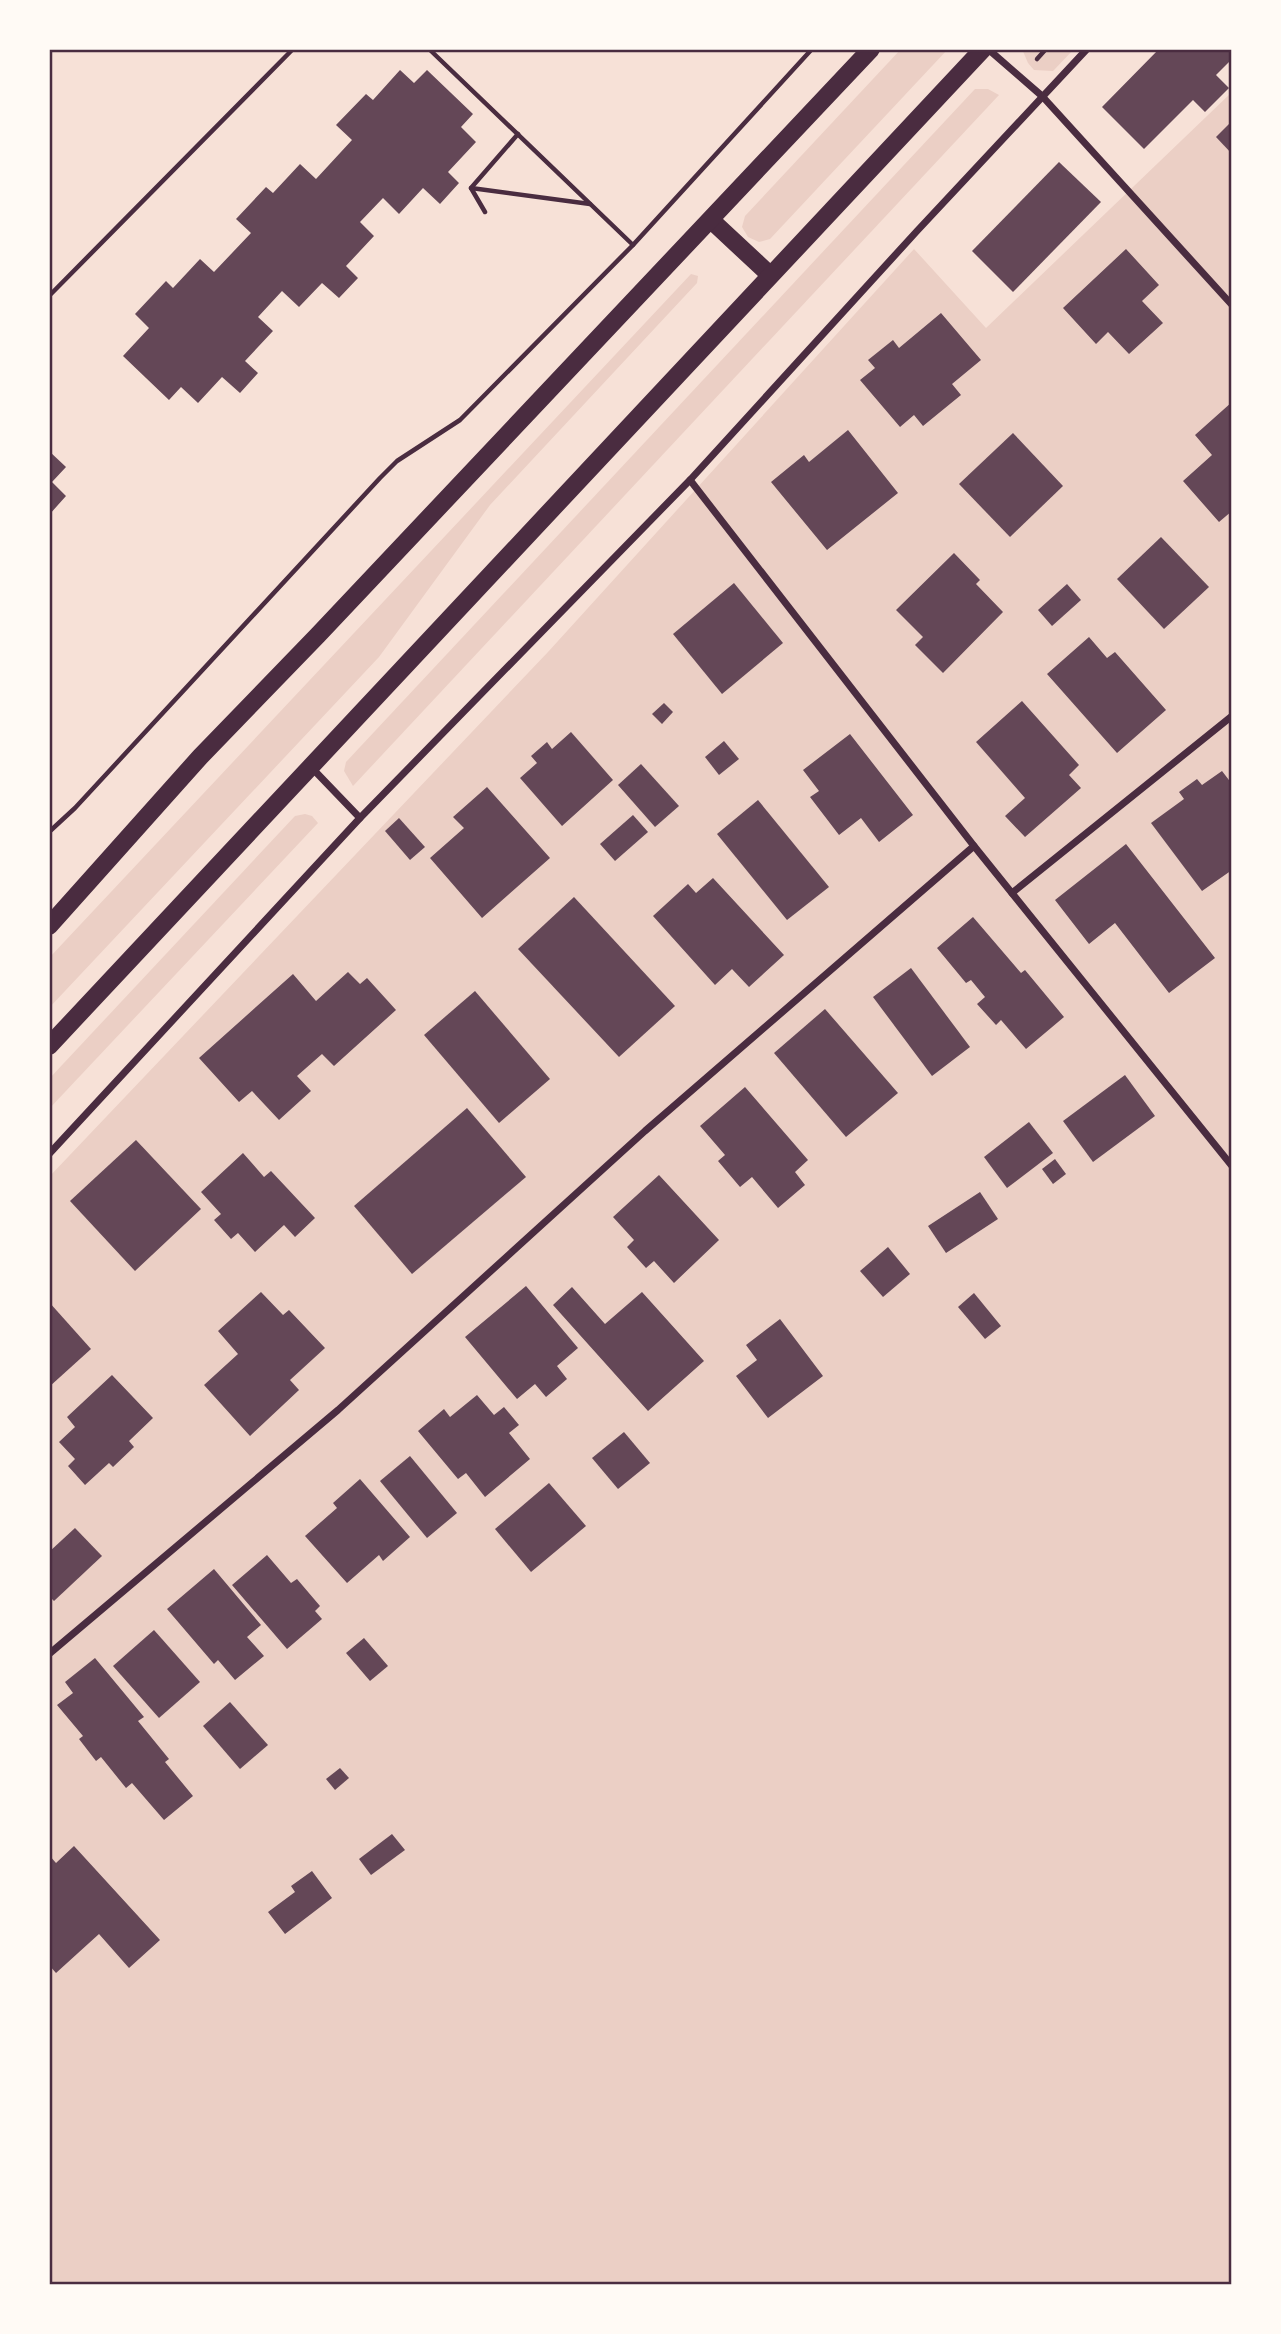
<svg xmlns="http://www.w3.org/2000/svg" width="1281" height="2334" font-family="'Varela Round',sans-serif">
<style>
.green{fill:#ebcfc5}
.building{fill:#644757}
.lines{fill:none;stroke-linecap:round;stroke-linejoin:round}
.path{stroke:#4a2c40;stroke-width:4.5}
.minor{stroke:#4a2c40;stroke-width:7}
.primary{stroke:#4a2c40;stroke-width:18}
.neatline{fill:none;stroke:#4a2c40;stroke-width:2.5}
</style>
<rect width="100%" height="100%" fill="#f7e1d7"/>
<!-- green -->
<g class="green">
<path d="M 901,49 L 948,49 L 770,239 L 759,242 L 748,237 L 742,227 L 745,216 Z"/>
<path d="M 1022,49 L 1074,49 L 1053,71 L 1034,70 L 1028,63 Z"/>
<path d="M 975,89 L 988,89 L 999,95 L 353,786 L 344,771 L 346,762 Z"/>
<path d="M 1232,92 L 1232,2285 L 49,2285 L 49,1177 L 548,652 L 914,249 L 986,328 Z"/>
<path d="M 691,274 L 698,276 L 697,283 L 490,505 L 379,657 L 49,1008 L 49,958 Z"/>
<path d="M 305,814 L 312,816 L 318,823 L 49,1109 L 49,1079 L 295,816 Z"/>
</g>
<!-- building -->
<g class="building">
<path d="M 1159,49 L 1232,49 L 1232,59 L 1216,75 L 1229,88 L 1205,112 L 1193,100 L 1144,149 L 1102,107 Z"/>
<path d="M 400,70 L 414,83 L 427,70 L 473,114 L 461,127 L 476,142 L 448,172 L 459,183 L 440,204 L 423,188 L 399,214 L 383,198 L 360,222 L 374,236 L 346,266 L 358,278 L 339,298 L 322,283 L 299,307 L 282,291 L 258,317 L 273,331 L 245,361 L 258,373 L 240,393 L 222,377 L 198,403 L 181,387 L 169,400 L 123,356 L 149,328 L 135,314 L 166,281 L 173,288 L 200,259 L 214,272 L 251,233 L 236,219 L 266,187 L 273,193 L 300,164 L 316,179 L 352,140 L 336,125 L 366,94 L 373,100 Z"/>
<path d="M 1232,121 L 1232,154 L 1216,137 Z"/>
<path d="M 1059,162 L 1101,202 L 1013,292 L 972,251 Z"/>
<path d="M 1126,249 L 1159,285 L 1142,301 L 1163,323 L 1129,354 L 1108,332 L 1096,344 L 1063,308 Z"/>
<path d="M 941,313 L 981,360 L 952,384 L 961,395 L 923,426 L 914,415 L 900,427 L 860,380 L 875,368 L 868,360 L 893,340 L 899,348 Z"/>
<path d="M 1232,402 L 1232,511 L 1219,522 L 1183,481 L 1212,455 L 1195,435 Z"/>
<path d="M 848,430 L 898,493 L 827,550 L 771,482 L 804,455 L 809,462 Z"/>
<path d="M 1013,433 L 1063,486 L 1010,537 L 959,484 Z"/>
<path d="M 49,451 L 66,467 L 52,482 L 66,496 L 49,515 Z"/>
<path d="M 1161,537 L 1209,587 L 1164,629 L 1117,579 Z"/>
<path d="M 954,553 L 980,580 L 976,584 L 1003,612 L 943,673 L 915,645 L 923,637 L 896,610 Z"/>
<path d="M 734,583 L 783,643 L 722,694 L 673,634 Z"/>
<path d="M 1067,584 L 1081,600 L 1052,626 L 1038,610 Z"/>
<path d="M 1089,637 L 1107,658 L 1115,652 L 1166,710 L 1117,753 L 1047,674 Z"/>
<path d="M 1022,701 L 1079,765 L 1069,775 L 1081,788 L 1025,837 L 1005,816 L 1025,798 L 976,742 Z"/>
<path d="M 664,703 L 673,712 L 662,724 L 652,714 Z"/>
<path d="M 571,732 L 613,780 L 562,826 L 520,778 L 537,763 L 531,756 L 547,742 L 552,749 Z"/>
<path d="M 850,734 L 913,815 L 879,842 L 861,818 L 839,835 L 810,797 L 819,791 L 803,770 Z"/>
<path d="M 724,741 L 739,759 L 719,775 L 705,757 Z"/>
<path d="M 641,764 L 679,806 L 655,827 L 618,785 Z"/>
<path d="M 1222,771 L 1232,784 L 1232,870 L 1202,891 L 1151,823 L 1184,799 L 1179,792 L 1197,779 L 1202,785 Z"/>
<path d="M 487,787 L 550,858 L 482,918 L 430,858 L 464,828 L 453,817 Z"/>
<path d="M 758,800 L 829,887 L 787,920 L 717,834 Z"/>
<path d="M 633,815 L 648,832 L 615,861 L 600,844 Z"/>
<path d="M 399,818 L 425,847 L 410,860 L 385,831 Z"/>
<path d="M 1126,844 L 1215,958 L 1169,993 L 1115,923 L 1089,944 L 1055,900 Z"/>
<path d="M 713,878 L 784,955 L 749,987 L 732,969 L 715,985 L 653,916 L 688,884 L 696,893 Z"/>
<path d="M 574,897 L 675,1006 L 619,1057 L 518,949 Z"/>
<path d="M 973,917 L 1021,973 L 1025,970 L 1064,1017 L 1026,1049 L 1001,1020 L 996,1025 L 977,1004 L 985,997 L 971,980 L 966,983 L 937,948 Z"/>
<path d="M 911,968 L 970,1047 L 932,1076 L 873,997 Z"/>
<path d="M 348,972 L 360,984 L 367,978 L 396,1010 L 334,1066 L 322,1054 L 297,1076 L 311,1091 L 279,1120 L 252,1091 L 239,1102 L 199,1058 L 293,974 L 316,1001 Z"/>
<path d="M 475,991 L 550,1079 L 499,1123 L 424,1035 Z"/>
<path d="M 825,1009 L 898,1093 L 846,1137 L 774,1053 Z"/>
<path d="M 1125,1075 L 1155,1116 L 1093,1162 L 1063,1121 Z"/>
<path d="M 745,1087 L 808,1160 L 795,1172 L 805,1185 L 778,1208 L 752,1177 L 740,1187 L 718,1161 L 725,1155 L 700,1126 Z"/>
<path d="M 467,1108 L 526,1177 L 412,1274 L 354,1206 Z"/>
<path d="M 1029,1122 L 1053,1153 L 1007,1188 L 984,1157 Z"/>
<path d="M 136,1140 L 201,1209 L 135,1271 L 70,1201 Z"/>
<path d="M 243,1153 L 264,1177 L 271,1171 L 315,1218 L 295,1237 L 284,1225 L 255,1252 L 238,1233 L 231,1239 L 214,1220 L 221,1214 L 201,1192 Z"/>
<path d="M 1055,1159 L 1066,1174 L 1053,1184 L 1042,1169 Z"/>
<path d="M 659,1175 L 719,1240 L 674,1283 L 654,1261 L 646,1268 L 627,1247 L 634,1240 L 613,1217 Z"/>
<path d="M 980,1192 L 998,1219 L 946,1253 L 928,1226 Z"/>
<path d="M 888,1247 L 910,1274 L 883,1297 L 860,1271 Z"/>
<path d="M 526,1286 L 578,1348 L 557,1366 L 567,1379 L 546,1397 L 535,1384 L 517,1399 L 465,1337 Z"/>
<path d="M 572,1287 L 605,1324 L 642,1292 L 704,1361 L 648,1411 L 553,1305 Z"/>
<path d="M 261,1292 L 283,1315 L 289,1310 L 325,1348 L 290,1380 L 299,1390 L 250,1436 L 204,1385 L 238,1354 L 218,1331 Z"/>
<path d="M 974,1293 L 1001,1326 L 985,1339 L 958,1307 Z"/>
<path d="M 49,1302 L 91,1349 L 49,1387 Z"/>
<path d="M 780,1319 L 823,1376 L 768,1418 L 736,1376 L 757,1360 L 746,1345 Z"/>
<path d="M 112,1375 L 153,1418 L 129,1441 L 134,1447 L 113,1467 L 109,1463 L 85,1485 L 68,1466 L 75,1459 L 59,1442 L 75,1427 L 67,1417 Z"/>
<path d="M 477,1395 L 494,1415 L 504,1407 L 519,1425 L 509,1433 L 530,1459 L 485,1497 L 466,1473 L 458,1479 L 418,1431 L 444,1409 L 450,1417 Z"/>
<path d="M 624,1432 L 650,1463 L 618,1489 L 592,1458 Z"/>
<path d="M 410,1456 L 457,1513 L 427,1538 L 380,1481 Z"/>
<path d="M 360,1479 L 410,1537 L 383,1561 L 379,1555 L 347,1583 L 305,1536 L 337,1508 L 333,1503 Z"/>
<path d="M 549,1483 L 586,1526 L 531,1572 L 495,1529 Z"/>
<path d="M 75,1528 L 102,1556 L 54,1601 L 49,1596 L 49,1552 Z"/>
<path d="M 267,1555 L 291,1583 L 297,1579 L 320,1606 L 315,1611 L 322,1619 L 287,1649 L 232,1585 Z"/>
<path d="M 214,1569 L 261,1625 L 247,1637 L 264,1656 L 235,1680 L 218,1660 L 214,1664 L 167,1609 Z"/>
<path d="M 154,1630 L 200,1682 L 159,1718 L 113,1666 Z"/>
<path d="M 364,1638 L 388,1666 L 370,1681 L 346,1653 Z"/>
<path d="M 95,1658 L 144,1717 L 138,1721 L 169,1759 L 165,1762 L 193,1796 L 164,1820 L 132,1783 L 126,1788 L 101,1757 L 96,1761 L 79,1739 L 83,1736 L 57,1705 L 73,1693 L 65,1682 Z"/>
<path d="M 230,1702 L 268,1745 L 240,1769 L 203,1726 Z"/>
<path d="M 340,1768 L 349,1778 L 335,1790 L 326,1779 Z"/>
<path d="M 392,1834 L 405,1850 L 371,1875 L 359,1859 Z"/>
<path d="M 74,1846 L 160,1940 L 129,1968 L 99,1934 L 56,1973 L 49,1965 L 49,1855 L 56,1863 Z"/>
<path d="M 312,1871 L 332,1898 L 285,1934 L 268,1912 L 295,1892 L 291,1886 Z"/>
</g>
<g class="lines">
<!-- path -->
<g class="path">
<path d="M 429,49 L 633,245"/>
<path d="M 1037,59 L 1046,49"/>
<path d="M 471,188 L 590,204"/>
<path d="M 485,212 L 471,188 L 518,134"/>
<path d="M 49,296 L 293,49"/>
<path d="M 49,832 L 75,808 L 380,478 L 397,461 L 460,420 L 633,245 L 812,49"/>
</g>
<!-- minor -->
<g class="minor">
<path d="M 988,49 L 1042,96 L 1232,305"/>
<path d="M 690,480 L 917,231 L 1087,49"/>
<path d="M 311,767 L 360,818 L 690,480 L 974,846 L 1232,1166"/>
<path d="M 1012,893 L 1232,716"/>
<path d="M 49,1154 L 360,818"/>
<path d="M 49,1654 L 338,1410 L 645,1131 L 974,846"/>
</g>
<!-- primary -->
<g class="primary">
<path d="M 711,220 L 770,275"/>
<path d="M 49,926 L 200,757 L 318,635 L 871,49"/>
<path d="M 49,1046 L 983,49"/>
</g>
</g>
<!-- border -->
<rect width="1281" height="2334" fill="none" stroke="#fffaf5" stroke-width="102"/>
<rect x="51" y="51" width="1179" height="2232" class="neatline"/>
</svg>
